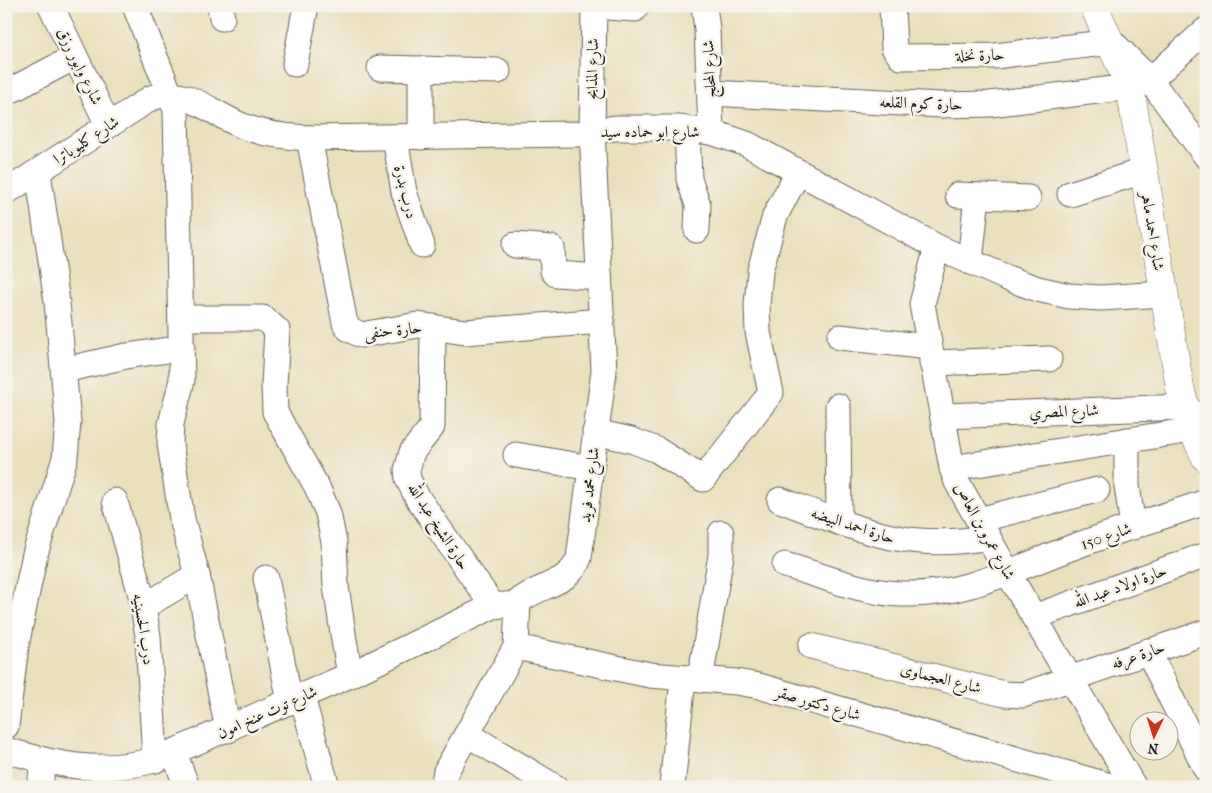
<svg xmlns="http://www.w3.org/2000/svg" width="1212" height="793" font-family="'IM FELL French Canon',Amiri,serif">
<style>
.lines{fill:none;stroke-linecap:round;stroke-linejoin:round}
.minor-casing{stroke:#646155;stroke-width:27}
.secondary-casing{stroke:#646155;stroke-width:29}
.minor{stroke:#fff;stroke-width:25}
.secondary{stroke:#fff;stroke-width:28}
.labels{text-anchor:middle;dominant-baseline:central;stroke-width:5;stroke-linejoin:round;paint-order:stroke}
.street-label{font-size:16px;fill:#1c1c1c;stroke:#f7f3e8}
</style>
<rect width="100%" height="100%" fill="#f7f3e8"/>
<filter id="ink" filterUnits="userSpaceOnUse"><feTurbulence type="fractalNoise" baseFrequency=".02" numOctaves="2"/><feDisplacementMap in="SourceGraphic" scale="10" xChannelSelector="R" yChannelSelector="G"/><feConvolveMatrix kernelMatrix="1 2 1 2 8 2 1 2 1" color-interpolation-filters="sRGB"/></filter>
<filter id="wash" filterUnits="userSpaceOnUse"><feTurbulence type="fractalNoise" baseFrequency=".0096" numOctaves="4" result="noise"/><feDisplacementMap in="SourceGraphic" scale="20" xChannelSelector="R" yChannelSelector="G"/><feGaussianBlur stdDeviation="1.12" result="paint"/><feColorMatrix in="noise" values="0 0 0 0 0 0 0 0 0 0 0 0 0 0 0 0 0 1.4 0 .05"/><feComposite in="paint" operator="in"/></filter>
<g filter="url(#wash)">
<rect width="100%" height="100%" fill="#eae0be"/>
</g>
<g filter="url(#ink)">
<g class="lines">
<!-- minor casing -->
<g class="minor-casing">
<g id="minor">
<path d="M 51,6 L 108,125"/>
<path d="M 135,6 L 176,110 L 182,380 L 171,424 L 170,444 L 182,519 L 197,575 L 228,730"/>
<path d="M 220,6 L 222,18"/>
<path d="M 594,6 L 635,9"/>
<path d="M 704,6 L 707,29 L 711,132"/>
<path d="M 892,6 L 894,48 L 901,57 L 995,56 L 1112,42 L 1150,80 L 1206,156"/>
<path d="M 295,64 L 306,6"/>
<path d="M 380,68 L 498,71"/>
<path d="M 1150,80 L 1206,30"/>
<path d="M 6,93 L 75,57"/>
<path d="M 710,93 L 941,105 L 990,104 L 1130,87"/>
<path d="M 687,129 L 689,179 L 698,205 L 697,230"/>
<path d="M 395,137 L 404,192 L 422,245"/>
<path d="M 421,137 L 421,69"/>
<path d="M 309,138 L 345,323 L 349,329 L 361,335 L 418,325 L 465,332 L 602,321"/>
<path d="M 6,192 L 151,98 C 188,85 214,117 248,128 C 268,135 288,137 309,138 L 577,134 L 615,128 L 678,128 L 711,132 L 747,144 L 937,247 L 1007,278 L 1038,289 L 1069,296 L 1101,298 L 1163,294"/>
<path d="M 1070,194 L 1143,171"/>
<path d="M 958,195 L 1028,198"/>
<path d="M 515,245 L 552,248 L 553,271 L 556,274 L 599,277"/>
<path d="M 937,247 L 922,304 L 952,468 L 957,482 L 1008,573 L 1134,787"/>
<path d="M 970,262 L 977,196"/>
<path d="M 182,318 L 263,318 L 277,330 L 274,385 L 275,412 L 317,487 L 328,513 L 334,542 L 336,586 L 344,640 L 350,675"/>
<path d="M 433,327 L 432,427 L 412,452 L 407,470 L 408,479 L 417,497 L 493,606"/>
<path d="M 840,337 L 929,347"/>
<path d="M 932,363 L 1049,359"/>
<path d="M 64,370 L 126,356 L 182,348"/>
<path d="M 838,406 L 839,522"/>
<path d="M 943,416 L 1185,407"/>
<path d="M 1187,416 L 1206,413"/>
<path d="M 595,432 L 631,440 L 657,450 L 703,479 L 771,393 L 758,332 L 757,305 L 760,271 L 775,216 L 798,172"/>
<path d="M 1127,440 L 1127,486 L 1133,527"/>
<path d="M 516,455 L 591,468"/>
<path d="M 952,468 L 1192,430"/>
<path d="M 780,500 C 853,527 907,553 988,537"/>
<path d="M 115,501 L 141,595 L 148,636 L 155,760"/>
<path d="M 978,520 L 1097,490"/>
<path d="M 785,565 C 823,576 863,593 902,594 C 965,596 1016,568 1073,547 C 1117,531 1161,517 1206,502"/>
<path d="M 266,578 L 290,702"/>
<path d="M 143,607 L 197,575"/>
<path d="M 1034,617 L 1206,555"/>
<path d="M 811,646 L 1004,694 L 1023,695 L 1206,632"/>
<path d="M 516,647 L 650,675 L 736,682 L 759,686 L 1114,787"/>
<path d="M 1148,651 L 1206,769"/>
<path d="M 700,680 L 721,555 L 721,533"/>
<path d="M 302,697 L 327,787"/>
<path d="M 6,726 L 16,646 L 27,592 L 35,554 L 65,458 L 68,422 L 57,302 L 38,172"/>
<path d="M 467,734 L 555,787"/>
<path d="M 6,750 C 60,766 99,774 155,760 L 350,675 L 493,606 L 517,604"/>
<path d="M 174,753 L 187,787"/>
<path d="M 40,787 L 43,761"/>
<path d="M 443,787 L 446,771 L 516,647 L 518,602 C 538,584 569,586 579,558 L 604,371 L 592,131 L 594,6"/>
<path d="M 672,787 L 683,679"/>
</g>
</g>
<!-- secondary casing -->
<g class="secondary-casing">
<path id="secondary" d="M 1094,6 L 1130,87 L 1180,388 L 1192,430 L 1206,458"/>
</g>
<!-- minor -->
<use href="#minor" class="minor"/>
<!-- secondary -->
<use href="#secondary" class="secondary"/>
</g>
</g>
<g class="labels">
<!-- street labels -->
<g class="street-label">
<text transform="translate(980 55) rotate(-2)">حارة نخلة</text>
<text transform="translate(80 66) rotate(64)">شارع وابور رزق</text>
<text transform="translate(592 69) rotate(-89)">شارع المذابح</text>
<text transform="translate(709 69) rotate(-93)">شارع المحلج</text>
<text transform="translate(921 103) rotate(2)">حارة كوم القلعه</text>
<text x="650" y="131">شارع ابو حماده سيد</text>
<text transform="translate(86 140) rotate(-33)">شارع كليوباترا</text>
<text transform="translate(406 192) rotate(76)">درب بدرة</text>
<text transform="translate(1153 231) rotate(81)">شارع احمد ماهر</text>
<text transform="translate(393 330) rotate(-6)">حارة حنفى</text>
<text transform="translate(1064 411) rotate(-2)">شارع المصري</text>
<text transform="translate(589 485) rotate(-83)">شارع محمد فريد</text>
<text transform="translate(853 525) rotate(18)">حارة احمد البيضه</text>
<text transform="translate(439 526) rotate(57)">حارة الشيخ عبد الله</text>
<text transform="translate(985 531) rotate(61)">شارع عمرو بن العاص</text>
<text transform="translate(1106 536) rotate(-19)">شارع 150</text>
<text transform="translate(1120 586) rotate(-20)">حارة اولاد عبد الله</text>
<text transform="translate(144 629) rotate(81)">درب الحسينيه</text>
<text transform="translate(1138 655) rotate(-19)">حارة عرفه</text>
<text transform="translate(941 678) rotate(14)">شارع العجماوى</text>
<text transform="translate(818 703) rotate(16)">شارع دكتور صقر</text>
<text transform="translate(267 712) rotate(-24)">شارع توت عنخ امون</text>
</g>
</g>
<!-- margin -->
<rect width="1212" height="793" fill="none" stroke="#f7f3e8" stroke-width="25"/>
<!-- north arrow -->
<g transform="translate(1154 736) rotate(184)"><circle r="24" fill="#f7f3e8" stroke="#9f9d96"/>
<path d="M0-4L9 19L0 12L-9 19Z" fill="#c8321e"/>
<text y="-8" font-size="14" font-weight="bold" text-anchor="middle" fill="#1c1c1c">N</text>
</g>
</svg>
